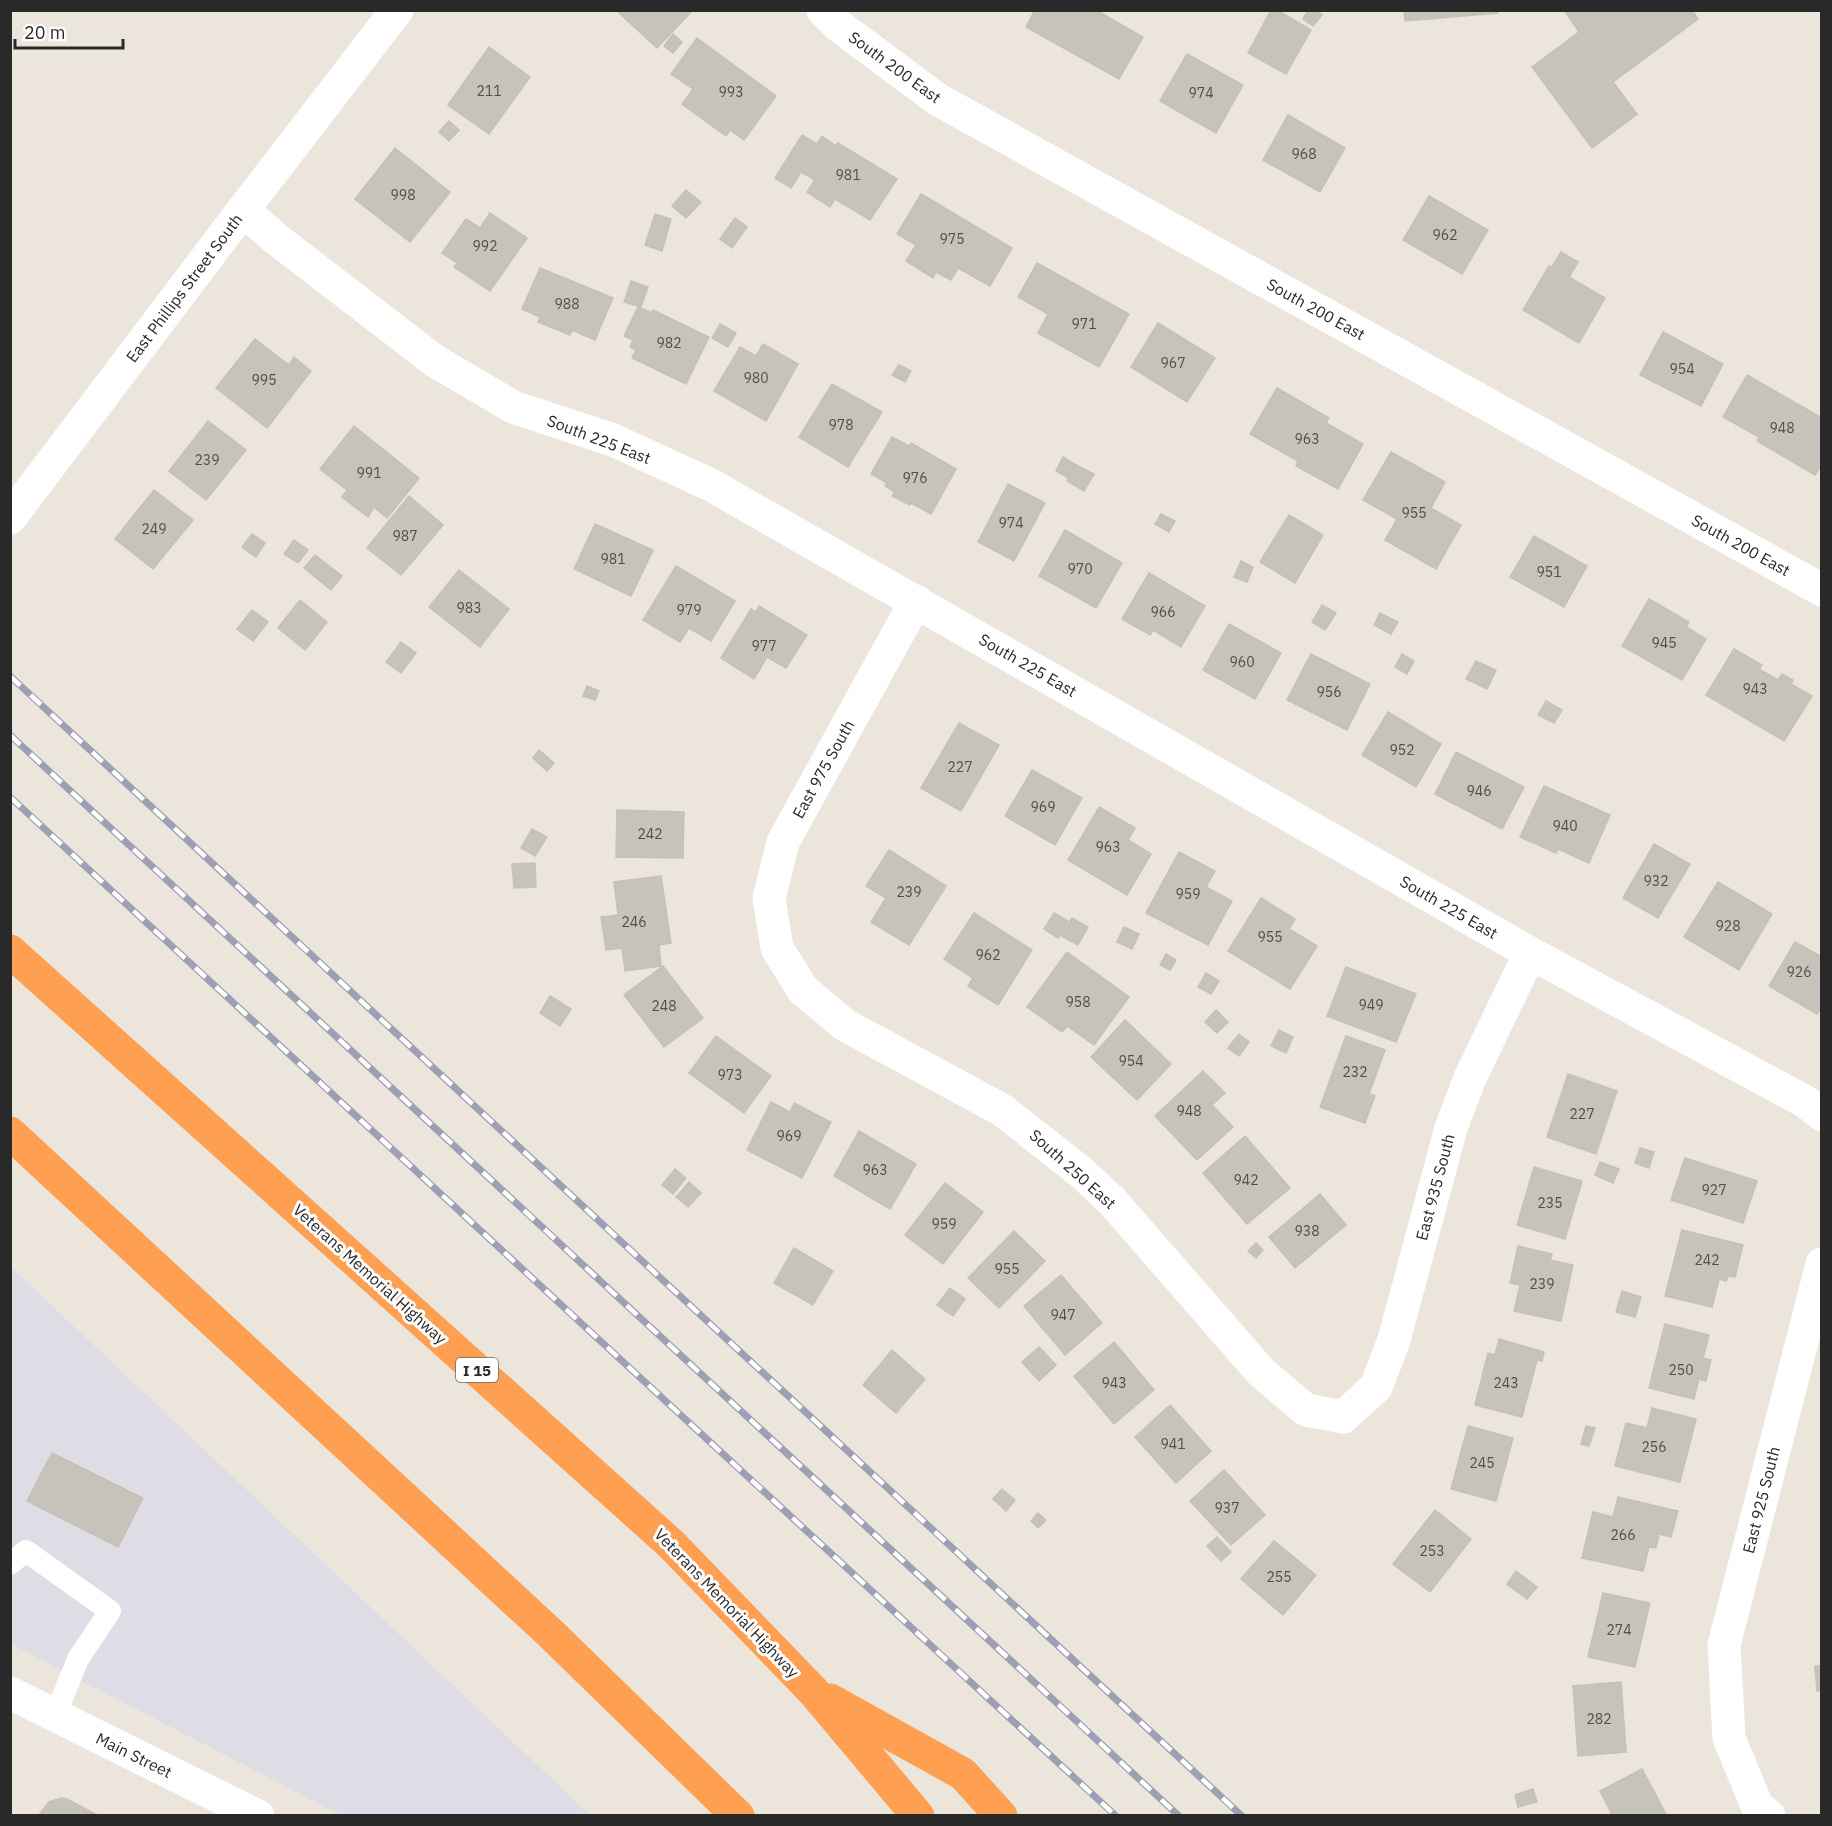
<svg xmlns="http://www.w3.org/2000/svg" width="1832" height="1826" font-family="'IBM Plex Sans',sans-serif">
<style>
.industrial{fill:#dedce4}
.building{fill:#c7c2ba;stroke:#c7c1b4;stroke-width:1.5}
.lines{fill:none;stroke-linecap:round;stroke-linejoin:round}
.service{stroke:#fff;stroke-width:22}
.minor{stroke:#fff;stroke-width:33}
.motorway{stroke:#ff9f52;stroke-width:33}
.rail-casing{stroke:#9da0b4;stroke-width:7}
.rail{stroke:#fff;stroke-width:4.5;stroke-dasharray:14;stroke-linecap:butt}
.labels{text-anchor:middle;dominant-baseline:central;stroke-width:6;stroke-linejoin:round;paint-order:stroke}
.number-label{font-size:14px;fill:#504f4d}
.shield{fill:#fff;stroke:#696969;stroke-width:1.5}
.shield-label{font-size:15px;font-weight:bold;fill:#292929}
.street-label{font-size:16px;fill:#292929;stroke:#fff}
</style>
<rect width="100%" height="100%" fill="#ece5db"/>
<!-- industrial -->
<path class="industrial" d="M 10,1266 L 590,1815 L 341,1815 L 11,1644 Z"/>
<!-- building -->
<g class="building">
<path d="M 616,10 L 690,10 L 691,12 L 657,48 Z"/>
<path d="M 1035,10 L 1096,10 L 1143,37 L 1119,79 L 1026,27 Z"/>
<path d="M 1271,10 L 1277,10 L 1311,30 L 1286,74 L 1248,53 Z"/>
<path d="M 1308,10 L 1315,10 L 1322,15 L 1313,26 L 1303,19 Z"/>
<path d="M 1404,10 L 1498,10 L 1498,13 L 1405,21 Z"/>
<path d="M 1564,10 L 1692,10 L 1698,19 L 1613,82 L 1637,114 L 1592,148 L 1532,67 L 1579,32 Z"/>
<path d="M 673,34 L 682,42 L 673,53 L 664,46 Z"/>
<path d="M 697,38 L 776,96 L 744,140 L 730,130 L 726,136 L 682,104 L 693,89 L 671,74 Z"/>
<path d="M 489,47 L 530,77 L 489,134 L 448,105 Z"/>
<path d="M 1187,54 L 1243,85 L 1216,133 L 1160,101 Z"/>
<path d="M 1288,115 L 1345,148 L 1320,192 L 1263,160 Z"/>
<path d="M 449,121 L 459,130 L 449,141 L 439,132 Z"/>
<path d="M 802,135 L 817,144 L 822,136 L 836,146 L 838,143 L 897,179 L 870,220 L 835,199 L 830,207 L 807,192 L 815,180 L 801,172 L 791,188 L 775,178 Z"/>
<path d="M 395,148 L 450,192 L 410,242 L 355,199 Z"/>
<path d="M 686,190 L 701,202 L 686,218 L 672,206 Z"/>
<path d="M 921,194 L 1012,248 L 990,286 L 958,268 L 951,280 L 936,272 L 933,278 L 906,261 L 916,245 L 897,234 Z"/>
<path d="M 1429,196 L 1488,230 L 1462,274 L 1403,240 Z"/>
<path d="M 490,213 L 527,238 L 490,291 L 454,267 L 457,263 L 442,253 L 466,219 L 480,228 Z"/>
<path d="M 655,214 L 671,219 L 662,251 L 645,245 Z"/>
<path d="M 735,218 L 747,227 L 732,248 L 720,239 Z"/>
<path d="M 1561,252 L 1578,262 L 1569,277 L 1605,298 L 1579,343 L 1523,310 L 1549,266 L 1552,267 Z"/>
<path d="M 1037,263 L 1129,314 L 1099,367 L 1038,333 L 1048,314 L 1018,297 Z"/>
<path d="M 540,268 L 613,298 L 595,340 L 572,330 L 570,335 L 538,322 L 540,317 L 522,309 Z"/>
<path d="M 631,281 L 648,287 L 641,307 L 624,302 Z"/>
<path d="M 638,307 L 652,313 L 653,310 L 709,337 L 686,384 L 632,358 L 636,350 L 630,347 L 633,340 L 624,336 Z"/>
<path d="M 1158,323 L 1215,358 L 1187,402 L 1131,367 Z"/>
<path d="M 720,324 L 736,333 L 728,347 L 712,338 Z"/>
<path d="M 1663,332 L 1723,364 L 1701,406 L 1640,375 Z"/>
<path d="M 255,339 L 289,365 L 294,357 L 311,371 L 267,428 L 216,388 Z"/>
<path d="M 763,344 L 798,364 L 766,421 L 714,391 L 740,347 L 756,356 Z"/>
<path d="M 899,365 L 911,371 L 905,382 L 892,375 Z"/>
<path d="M 1747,375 L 1822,418 L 1822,464 L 1815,475 L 1757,441 L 1759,437 L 1723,417 Z"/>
<path d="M 832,384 L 882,412 L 848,467 L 799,437 Z"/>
<path d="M 1277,388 L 1329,418 L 1326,423 L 1363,444 L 1338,489 L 1296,466 L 1298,461 L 1250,434 Z"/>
<path d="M 208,421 L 246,450 L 206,500 L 169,471 Z"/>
<path d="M 354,426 L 419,478 L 387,518 L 374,507 L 368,517 L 342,497 L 347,490 L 320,469 Z"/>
<path d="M 892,437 L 909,446 L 911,443 L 956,469 L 931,514 L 911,503 L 910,505 L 892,496 L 895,492 L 885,486 L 887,483 L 871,474 Z"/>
<path d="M 1391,452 L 1445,482 L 1431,508 L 1461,525 L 1436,569 L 1385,540 L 1397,519 L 1363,500 Z"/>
<path d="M 1063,457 L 1076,465 L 1068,478 L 1056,471 Z"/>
<path d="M 1076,465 L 1094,474 L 1084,491 L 1067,481 Z"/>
<path d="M 1008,484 L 1045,503 L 1014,561 L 978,542 Z"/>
<path d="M 154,490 L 193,520 L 153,569 L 115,539 Z"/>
<path d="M 409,496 L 443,525 L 401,575 L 367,548 Z"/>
<path d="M 1161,514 L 1175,521 L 1169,532 L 1155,524 Z"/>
<path d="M 1289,515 L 1323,535 L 1295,583 L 1260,562 Z"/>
<path d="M 595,524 L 653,550 L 631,596 L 574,569 Z"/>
<path d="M 1065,530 L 1122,563 L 1096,608 L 1039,576 Z"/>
<path d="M 252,534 L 265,543 L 256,557 L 242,547 Z"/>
<path d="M 1534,536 L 1587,566 L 1564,607 L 1510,577 Z"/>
<path d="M 294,540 L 308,550 L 298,563 L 284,554 Z"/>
<path d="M 315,555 L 342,576 L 331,590 L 304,568 Z"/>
<path d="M 1241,561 L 1253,567 L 1247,582 L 1234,577 Z"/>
<path d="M 676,566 L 735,601 L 711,641 L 689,628 L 680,642 L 643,620 Z"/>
<path d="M 459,570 L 509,609 L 480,647 L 429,607 Z"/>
<path d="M 1149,573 L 1205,606 L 1181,647 L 1153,630 L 1150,635 L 1122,619 Z"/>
<path d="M 1649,599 L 1689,622 L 1686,627 L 1706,639 L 1682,680 L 1622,646 Z"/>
<path d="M 300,600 L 327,622 L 305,650 L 278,628 Z"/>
<path d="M 1322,605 L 1336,613 L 1325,630 L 1312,622 Z"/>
<path d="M 759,606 L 807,635 L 786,668 L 767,657 L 754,679 L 721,658 L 751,609 L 756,612 Z"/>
<path d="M 252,610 L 268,622 L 253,641 L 237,629 Z"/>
<path d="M 1380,613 L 1398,622 L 1391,634 L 1374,625 Z"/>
<path d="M 1229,624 L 1281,653 L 1255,699 L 1203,670 Z"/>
<path d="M 401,642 L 416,653 L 401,673 L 386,662 Z"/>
<path d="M 1734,649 L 1762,665 L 1759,669 L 1778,680 L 1782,674 L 1793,680 L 1791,684 L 1812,696 L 1784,741 L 1706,695 Z"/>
<path d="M 1311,654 L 1370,684 L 1347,730 L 1287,700 Z"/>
<path d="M 1402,654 L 1414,661 L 1407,674 L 1395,667 Z"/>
<path d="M 1476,661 L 1496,670 L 1487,689 L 1466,679 Z"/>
<path d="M 587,686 L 599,691 L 595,700 L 583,696 Z"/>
<path d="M 1546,701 L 1562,710 L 1554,723 L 1538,715 Z"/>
<path d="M 1388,712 L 1441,744 L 1416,787 L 1362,755 Z"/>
<path d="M 959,723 L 999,745 L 961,811 L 921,788 Z"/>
<path d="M 539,750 L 554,763 L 547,771 L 533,758 Z"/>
<path d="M 1456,752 L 1524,787 L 1502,829 L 1435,794 Z"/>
<path d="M 1032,770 L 1082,798 L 1055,845 L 1005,816 Z"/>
<path d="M 1544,786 L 1610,815 L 1589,863 L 1558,849 L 1556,853 L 1520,837 Z"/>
<path d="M 1099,807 L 1135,828 L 1128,840 L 1151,854 L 1127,895 L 1068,860 Z"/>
<path d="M 617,810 L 684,812 L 683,858 L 616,857 Z"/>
<path d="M 532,829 L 547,837 L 535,856 L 521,848 Z"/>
<path d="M 1654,844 L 1690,864 L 1658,918 L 1623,898 Z"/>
<path d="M 889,850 L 946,886 L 909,945 L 871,922 L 886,898 L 866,886 Z"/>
<path d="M 1179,852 L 1215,871 L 1206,887 L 1232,901 L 1208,945 L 1146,913 Z"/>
<path d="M 535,863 L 536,887 L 514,888 L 512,864 Z"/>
<path d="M 661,876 L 671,943 L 659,945 L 661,966 L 625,971 L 622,948 L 606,950 L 601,917 L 618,915 L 614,882 Z"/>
<path d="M 1718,882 L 1772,914 L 1739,970 L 1684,937 Z"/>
<path d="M 1261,898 L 1295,919 L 1289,929 L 1317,946 L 1290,989 L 1228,951 Z"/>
<path d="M 974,913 L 1032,950 L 998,1005 L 968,986 L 973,978 L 944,959 Z"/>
<path d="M 1054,913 L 1068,921 L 1058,938 L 1044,929 Z"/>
<path d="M 1072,918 L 1088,927 L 1078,945 L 1061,936 Z"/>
<path d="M 1124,927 L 1139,934 L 1132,949 L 1117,942 Z"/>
<path d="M 1795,942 L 1822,957 L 1822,1007 L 1817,1014 L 1769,986 Z"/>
<path d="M 1067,952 L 1129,997 L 1094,1045 L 1067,1026 L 1062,1032 L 1027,1007 Z"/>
<path d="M 1166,954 L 1176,960 L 1170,970 L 1160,965 Z"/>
<path d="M 663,966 L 703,1018 L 664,1047 L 624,995 Z"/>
<path d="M 1346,967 L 1416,994 L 1396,1042 L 1327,1016 Z"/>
<path d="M 1206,973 L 1219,981 L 1211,994 L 1198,987 Z"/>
<path d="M 550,996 L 571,1009 L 560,1026 L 540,1013 Z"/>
<path d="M 1216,1010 L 1228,1022 L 1217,1033 L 1205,1022 Z"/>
<path d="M 1125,1020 L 1171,1064 L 1137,1100 L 1091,1057 Z"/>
<path d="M 1279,1030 L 1293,1037 L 1286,1053 L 1271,1046 Z"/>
<path d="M 1239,1034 L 1249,1042 L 1239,1056 L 1228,1048 Z"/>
<path d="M 716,1036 L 771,1076 L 744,1113 L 689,1073 Z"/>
<path d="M 1346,1036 L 1385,1050 L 1369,1094 L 1375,1096 L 1365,1123 L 1320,1107 Z"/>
<path d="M 1203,1071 L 1225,1093 L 1212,1105 L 1233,1127 L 1197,1160 L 1155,1116 Z"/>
<path d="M 1568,1074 L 1617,1091 L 1596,1154 L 1547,1137 Z"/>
<path d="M 771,1102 L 790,1112 L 794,1103 L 831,1122 L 802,1178 L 747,1150 Z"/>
<path d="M 859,1131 L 916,1164 L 890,1209 L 834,1176 Z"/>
<path d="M 1245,1136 L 1290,1188 L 1247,1224 L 1203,1173 Z"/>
<path d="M 1640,1148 L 1654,1152 L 1649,1168 L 1635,1163 Z"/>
<path d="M 1685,1158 L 1757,1181 L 1743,1223 L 1671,1200 Z"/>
<path d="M 1600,1162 L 1619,1169 L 1613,1183 L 1595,1175 Z"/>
<path d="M 1534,1167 L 1582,1181 L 1565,1239 L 1517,1225 Z"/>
<path d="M 675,1169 L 686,1178 L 673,1194 L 662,1185 Z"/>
<path d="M 689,1182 L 701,1193 L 688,1207 L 676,1197 Z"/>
<path d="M 945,1183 L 983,1212 L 943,1264 L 905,1235 Z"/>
<path d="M 1320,1194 L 1346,1225 L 1295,1268 L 1269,1237 Z"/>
<path d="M 1682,1230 L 1743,1245 L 1735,1277 L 1728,1276 L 1726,1281 L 1719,1279 L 1712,1307 L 1665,1296 Z"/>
<path d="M 1014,1231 L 1045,1261 L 999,1308 L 968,1278 Z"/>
<path d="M 1256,1243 L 1263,1250 L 1256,1258 L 1248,1251 Z"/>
<path d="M 1518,1246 L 1552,1254 L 1550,1260 L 1573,1265 L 1561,1321 L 1514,1311 L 1520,1285 L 1510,1283 Z"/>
<path d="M 794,1248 L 833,1271 L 813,1305 L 774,1283 Z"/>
<path d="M 1061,1275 L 1102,1323 L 1065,1355 L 1024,1306 Z"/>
<path d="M 950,1288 L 965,1299 L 953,1316 L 937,1305 Z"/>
<path d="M 1622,1291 L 1641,1297 L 1635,1317 L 1616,1312 Z"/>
<path d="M 1665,1324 L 1709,1335 L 1703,1358 L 1711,1360 L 1706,1381 L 1699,1379 L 1694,1399 L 1649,1388 Z"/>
<path d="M 1499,1339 L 1544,1352 L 1542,1361 L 1537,1360 L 1522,1417 L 1475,1405 L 1488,1353 L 1495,1355 Z"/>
<path d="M 1114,1342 L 1154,1390 L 1114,1424 L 1074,1376 Z"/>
<path d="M 1039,1347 L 1056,1365 L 1039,1381 L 1022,1362 Z"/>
<path d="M 892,1350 L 925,1379 L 896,1413 L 863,1385 Z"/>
<path d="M 1170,1405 L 1211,1451 L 1176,1483 L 1135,1437 Z"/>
<path d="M 1652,1408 L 1696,1419 L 1680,1482 L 1615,1466 L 1626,1423 L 1647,1428 Z"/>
<path d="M 1468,1426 L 1513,1438 L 1496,1501 L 1451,1489 Z"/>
<path d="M 1586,1426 L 1595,1428 L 1589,1446 L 1581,1444 Z"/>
<path d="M 52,1453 L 143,1498 L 118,1547 L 27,1501 Z"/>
<path d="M 1224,1470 L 1265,1515 L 1231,1545 L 1190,1501 Z"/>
<path d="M 1002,1489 L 1015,1500 L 1006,1511 L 993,1499 Z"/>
<path d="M 1618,1497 L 1678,1511 L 1671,1537 L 1659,1534 L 1656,1548 L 1649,1547 L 1643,1571 L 1582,1558 L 1593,1512 L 1613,1517 Z"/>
<path d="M 1435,1510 L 1471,1539 L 1430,1592 L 1393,1564 Z"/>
<path d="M 1038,1513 L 1046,1520 L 1038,1528 L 1031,1521 Z"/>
<path d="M 1217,1537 L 1231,1552 L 1221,1561 L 1207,1546 Z"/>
<path d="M 1274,1541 L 1316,1575 L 1283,1615 L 1241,1579 Z"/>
<path d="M 1516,1571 L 1537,1587 L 1527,1599 L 1507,1584 Z"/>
<path d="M 1603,1593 L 1650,1603 L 1635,1667 L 1588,1657 Z"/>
<path d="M 1815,1666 L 1822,1666 L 1822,1690 L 1817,1691 Z"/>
<path d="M 1621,1682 L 1626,1752 L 1578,1756 L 1573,1686 Z"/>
<path d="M 1642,1769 L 1667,1816 L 1613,1816 L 1600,1791 Z"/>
<path d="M 1533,1789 L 1537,1802 L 1518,1807 L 1515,1795 Z"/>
<path d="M 61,1798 L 67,1799 L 99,1816 L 38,1816 L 49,1802 Z"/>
</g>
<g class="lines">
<!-- service -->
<path class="service" d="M 10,1564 L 26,1551 L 110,1611 L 78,1659 L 55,1716"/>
<!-- minor -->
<g class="minor">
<path d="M 823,10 L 839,26 L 937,99 L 1822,590"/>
<path d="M 243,210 L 275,238 L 435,361 L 513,407 L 613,440 L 711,485 L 1530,953 L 1806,1102 L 1822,1115"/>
<path d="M 10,518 L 243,210 L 397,10"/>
<path d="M 916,601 L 783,842 L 769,898 L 777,948 L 803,990 L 845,1025 L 1002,1110 L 1082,1173 L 1112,1201 L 1261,1372 L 1306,1410 L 1343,1417 L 1376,1387 L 1394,1340 L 1451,1128 L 1470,1078 L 1530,953"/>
<path d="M 10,1693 L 258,1816"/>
<path d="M 1769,1816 L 1757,1806 L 1729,1738 L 1724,1645 L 1822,1264"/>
</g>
<!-- motorway -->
<g class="motorway">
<path d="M 10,951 L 671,1544 L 813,1691 L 918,1816"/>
<path d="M 10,1133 L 549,1632 L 738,1816"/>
<path d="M 830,1700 L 963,1774 L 1001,1816"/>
</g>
<!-- rail casing -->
<g class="rail-casing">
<g id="rail">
<path d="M 10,676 L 1242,1816"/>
<path d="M 10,735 L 1179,1816"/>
<path d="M 10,797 L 1116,1816"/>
</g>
</g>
<!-- rail -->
<use href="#rail" class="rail"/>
</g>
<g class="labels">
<!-- number labels -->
<g class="number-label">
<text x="489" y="91">211</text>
<text x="731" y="92">993</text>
<text x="1201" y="93">974</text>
<text x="1304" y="154">968</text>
<text x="848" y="175">981</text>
<text x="403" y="195">998</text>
<text x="1445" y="235">962</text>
<text x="952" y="239">975</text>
<text x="485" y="246">992</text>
<text x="567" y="304">988</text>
<text x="1084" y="324">971</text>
<text x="669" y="343">982</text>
<text x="1173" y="363">967</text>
<text x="1682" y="369">954</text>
<text x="756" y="378">980</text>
<text x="264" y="380">995</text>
<text x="841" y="425">978</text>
<text x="1782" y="428">948</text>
<text x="1307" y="439">963</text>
<text x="207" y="460">239</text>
<text x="369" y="473">991</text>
<text x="915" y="478">976</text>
<text x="1414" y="513">955</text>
<text x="1011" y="523">974</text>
<text x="154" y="529">249</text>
<text x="405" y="536">987</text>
<text x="613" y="559">981</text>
<text x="1080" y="569">970</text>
<text x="1549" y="572">951</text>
<text x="469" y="608">983</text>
<text x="689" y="610">979</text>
<text x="1163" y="612">966</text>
<text x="1664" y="643">945</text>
<text x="764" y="646">977</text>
<text x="1242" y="662">960</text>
<text x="1755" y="689">943</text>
<text x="1329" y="692">956</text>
<text x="1402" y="750">952</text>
<text x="960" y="767">227</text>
<text x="1479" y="791">946</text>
<text x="1043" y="807">969</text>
<text x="1565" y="826">940</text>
<text x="650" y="834">242</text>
<text x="1108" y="847">963</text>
<text x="1656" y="881">932</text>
<text x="909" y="892">239</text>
<text x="1188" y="894">959</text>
<text x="634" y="922">246</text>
<text x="1728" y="926">928</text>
<text x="1270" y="937">955</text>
<text x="988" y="955">962</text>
<text x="1799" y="972">926</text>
<text x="1078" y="1002">958</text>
<text x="1371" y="1005">949</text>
<text x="664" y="1006">248</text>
<text x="1131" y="1061">954</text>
<text x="1355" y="1072">232</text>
<text x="730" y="1075">973</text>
<text x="1189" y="1111">948</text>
<text x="1582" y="1114">227</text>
<text x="789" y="1136">969</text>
<text x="875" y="1170">963</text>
<text x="1246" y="1180">942</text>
<text x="1714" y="1190">927</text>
<text x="1550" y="1203">235</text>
<text x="944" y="1224">959</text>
<text x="1307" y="1231">938</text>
<text x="1707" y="1260">242</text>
<text x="1007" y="1269">955</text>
<text x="1542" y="1284">239</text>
<text x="1063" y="1315">947</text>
<text x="1681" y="1370">250</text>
<text x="1114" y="1383">943</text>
<text x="1506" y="1383">243</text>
<text x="1173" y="1444">941</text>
<text x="1654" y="1447">256</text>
<text x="1482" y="1463">245</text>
<text x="1227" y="1508">937</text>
<text x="1623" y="1535">266</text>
<text x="1432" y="1551">253</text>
<text x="1279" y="1577">255</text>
<text x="1619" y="1630">274</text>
<text x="1599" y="1719">282</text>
</g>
<!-- shield labels -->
<rect class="shield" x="456" y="1358" width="42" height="24" rx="4.5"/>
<g class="shield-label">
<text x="477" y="1370">I 15</text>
</g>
<!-- street labels -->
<g class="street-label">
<text transform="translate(895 67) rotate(36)">South 200 East</text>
<text transform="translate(184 288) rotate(-53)">East Phillips Street South</text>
<text transform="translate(1316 309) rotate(29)">South 200 East</text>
<text transform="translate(599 439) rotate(21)">South 225 East</text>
<text transform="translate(1741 545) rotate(29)">South 200 East</text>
<text transform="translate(1028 665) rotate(30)">South 225 East</text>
<text transform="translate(823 769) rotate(-61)">East 975 South</text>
<text transform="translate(1449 907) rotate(30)">South 225 East</text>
<text transform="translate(1073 1169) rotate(42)">South 250 East</text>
<text transform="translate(1435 1187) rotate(-75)">East 935 South</text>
<text transform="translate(370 1274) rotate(42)">Veterans Memorial Highway</text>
<text transform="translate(1761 1500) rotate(-76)">East 925 South</text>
<text transform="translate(727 1603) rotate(46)">Veterans Memorial Highway</text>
<text transform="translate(134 1755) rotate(26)">Main Street</text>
</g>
</g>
<!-- border -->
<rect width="1832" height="1826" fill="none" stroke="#292929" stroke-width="24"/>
<!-- scale -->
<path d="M15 39v9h108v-9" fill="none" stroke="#292929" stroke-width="3"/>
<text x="24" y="39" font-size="18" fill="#292929" stroke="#ffffff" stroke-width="4.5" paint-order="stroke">20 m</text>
</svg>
